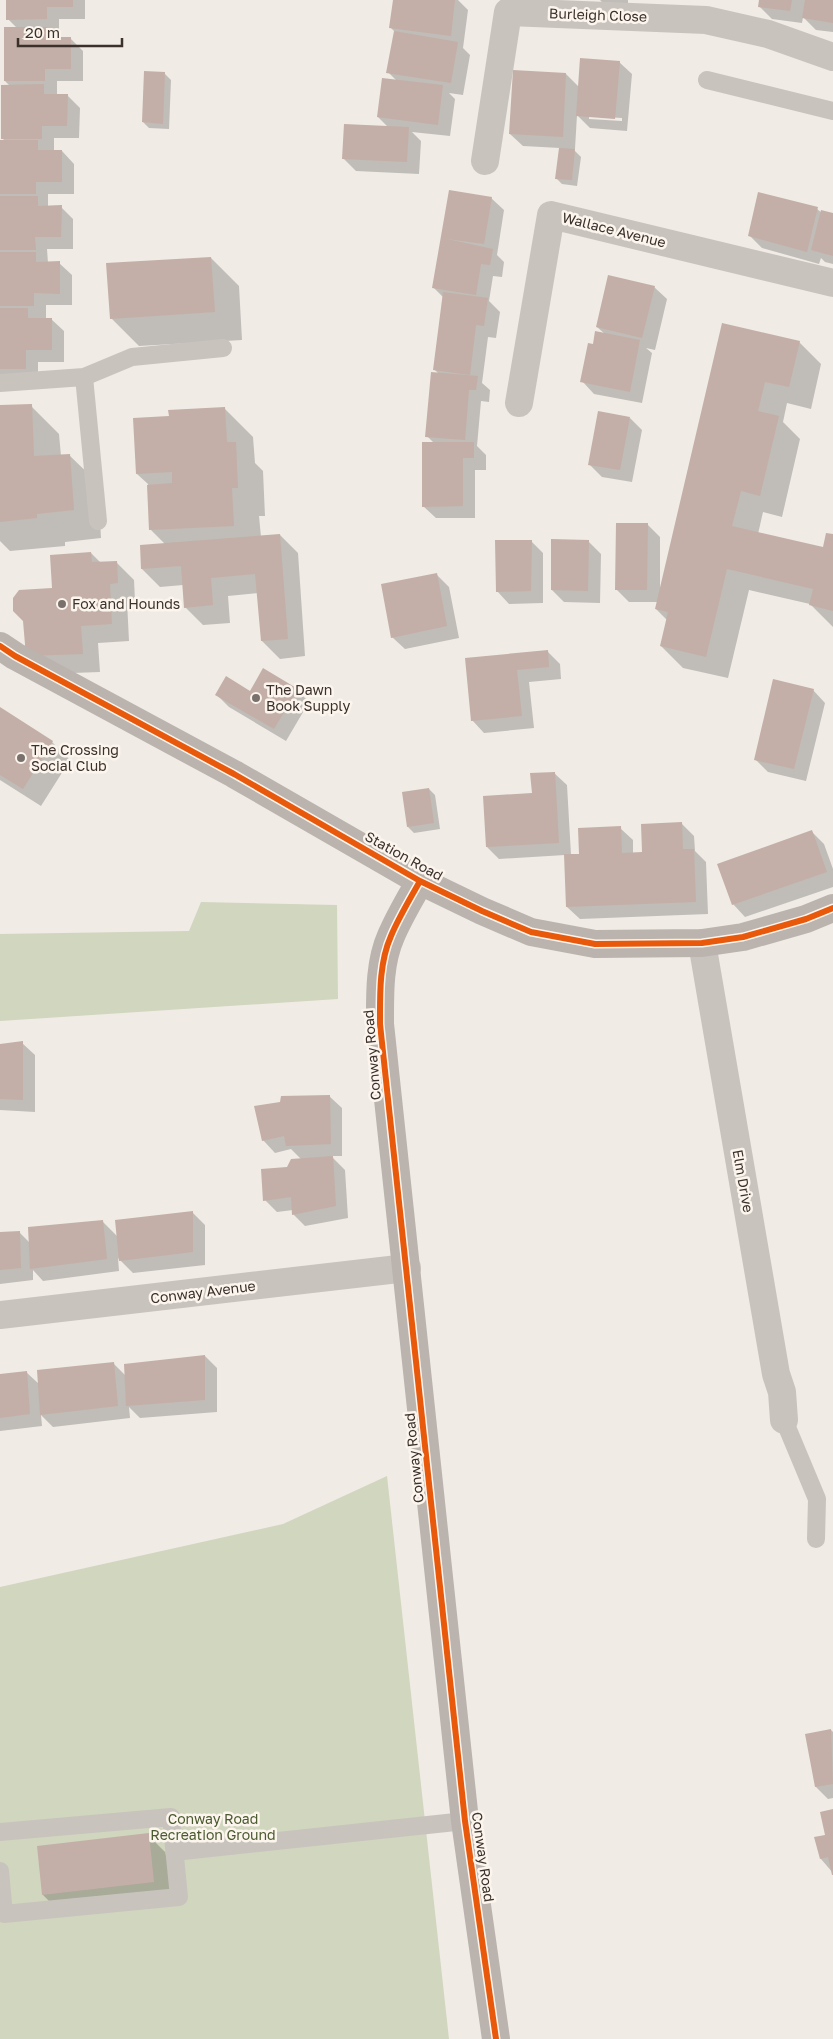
<svg xmlns="http://www.w3.org/2000/svg" width="833" height="2039" viewBox="0 0 833 2039" font-family="'Golos Text',sans-serif">
<style>
.green{fill:#d1d6bf}
.shadow{fill:#0003;fill-rule:evenodd}
.building{fill:#c3afa7}
.lines{fill:none;stroke-linecap:round;stroke-linejoin:round}
.lane{stroke:#c9c3be;stroke-width:18}
.street{stroke:#c9c3be;stroke-width:28}
.secondary{stroke:#bab3ae;stroke-width:28}
.cycleway-casing{stroke:#fbf5ee;stroke-width:9}
.cycleway{stroke:#e8590c;stroke-width:6}
.poi-dot{fill:#7a716c;stroke:#fbf5ee;stroke-width:2}
.labels{text-anchor:middle;stroke-width:5;stroke-linejoin:round;paint-order:stroke}
.street-label{font-size:14px;fill:#3b302b;stroke:#fbf5ee}
.poi-label{font-size:14px;fill:#3b302b;stroke:#fbf5ee;text-anchor:start}
.park-label{font-size:14px;fill:#4a5a2e;stroke:#fbf5ee}
</style>
<rect width="100%" height="100%" fill="#f0ebe5"/>
<path class="green" d="M201,902L337,905L338,999L0,1021V934L189,931Z
M387,1476L449,2039H0V1587L283,1524Z"/>
<path class="shadow" d="M8,0H85V19H59V31H50L56,38H70L83,51V81H57V95H67L80,108L79,138H54V151H62L74,164V194H48V207H61L73,219V249H47L48,263H59L72,275V305H46V319H51L64,331V362H38V381H0V141H5L2,138L10,86L5,81L17,28L8,19Z
M394,0H458L468,10L463,48L470,55L463,95L449,93L455,99L450,136L412,132L421,141L419,174L356,171L344,159L389,128L378,117L397,81L388,72L395,32L391,28Z
M600,0H628V7L605,5Z
M760,0H833V32L816,30L803,17L802,23L772,19L759,6Z
M619,62L632,74L627,131L590,128L577,115L575,149H573L581,157L577,186L562,184L556,178L560,148L523,146L510,134L566,74L580,88ZM589,116L622,118V121L589,119Z
M165,74L171,80L169,129L149,128L143,122Z
M450,191L491,198L504,210L497,255L504,262L502,277L493,276L489,301L500,312L496,338L488,337L482,383L490,390L489,402L481,401L477,446L486,455V470H475V518H436L423,506L434,443L427,436L439,374L434,369L443,297L433,287Z
M817,209L822,213L833,215V264L825,262L821,258L819,264L762,248L749,235Z
M211,258L239,286L242,340L139,346L111,318Z
M654,287L667,299L655,350L646,348L652,353L642,403L594,394L582,381L594,346L605,334L597,327Z
M723,325L799,342L821,364L811,409L787,403L783,422L800,439L782,517L763,512L758,534L824,549L833,536V627L810,604L749,590L728,678L683,668L661,646L667,620L656,609L658,602H629L616,589L647,524L660,537V593Z
M0,406H31L59,434L61,456L69,455L98,483L101,538L65,542V546L10,551L0,541Z
M225,409L253,437L255,463L263,471L265,516H259L261,537L280,535L298,553L305,656L280,659L262,641L258,593L228,596L230,623L203,625L185,607L183,585L160,587L142,569L141,546L165,544L151,530L148,484L137,474L170,417Z
M630,418L642,430L632,482L602,477L589,464Z
M531,541L543,553V603L509,604L497,591Z
M588,541L601,554L600,603L564,602L552,590Z
M91,553L101,563L116,562L134,580L135,601H127L129,641L98,643L100,672L45,674L24,621Z
M436,574L449,587L459,638L405,649L392,637Z
M547,651L560,664L561,679L529,682L534,728L484,733L472,720L466,659Z
M297,690L309,702L286,741L229,707L217,695Z
M813,690L825,703L806,781L768,772L755,759Z
M0,708L52,742L70,760L41,806L0,780Z
M554,773L567,785L571,855H580L620,828L633,840V854L644,853L682,824L694,836L695,851L706,862L708,914L580,919L567,907L565,855L499,859L487,847Z
M429,789L435,795L440,829L414,833L408,827Z
M812,832L824,844L833,869V887L745,917L733,904Z
M22,1043L35,1055V1112L0,1110V1045Z
M329,1096L342,1108V1156H331L345,1170L348,1218L305,1226L293,1214V1210L277,1212L265,1200L288,1168L301,1159L291,1149L275,1153L263,1140Z
M193,1213L205,1225V1265L133,1273L118,1258L119,1271L43,1281L33,1270V1280L0,1284V1233L19,1232L30,1243L103,1222L118,1237L116,1222Z
M205,1356L217,1368V1412L140,1418L129,1407L130,1418L53,1427L41,1415L42,1426L0,1431V1375L26,1372L39,1384L113,1363L126,1376Z
M831,1730L833,1732V1798L828,1799L816,1787Z
M833,1810V1873L821,1859L816,1838L827,1836Z
M148,1835L166,1853L172,1900L61,1913L43,1895L38,1847Z"/>
<path class="building" d="M6,0H73V7H47V19L6,20Z
M393,0H455L451,36L389,28Z
M759,0H792L790,11L758,7Z
M805,0H833V23L802,18Z
M4,27H47V37H71V69H45V81H4Z
M394,31L458,42L451,83L386,73Z
M580,58L620,61L615,119L576,116Z
M513,70L566,73L563,137L509,134Z
M144,71L165,72L163,124L142,122Z
M382,78L443,85L438,125L377,117Z
M44,84V94H68L67,126H42V139H1V85Z
M344,124L409,127L407,162L342,159Z
M0,140H38V150H62V182H36V194H0Z
M559,148L575,149L572,180L555,179Z
M449,190L492,197L484,244L447,239L493,249L490,265L481,264L476,295L432,288Z
M758,192L818,207L807,252L748,236Z
M0,196H38V206L62,205L61,237H35L36,250H0Z
M821,210L833,213V256L811,250Z
M0,252H36V262L60,261V294L34,293V306H0Z
M211,257L215,312L110,319L106,263Z
M608,275L655,286L642,338L596,327Z
M443,292L488,298L484,326L476,325L470,375L433,370Z
M0,308H28V318H52V350H26V369H0Z
M722,323L800,341L789,387L765,382L758,411L779,416L760,496L741,491L732,526L823,547L826,533L833,534V611L809,605L813,589L727,569L706,657L660,646L668,612L655,609Z
M595,331L640,340L630,392L580,382L588,343L593,344Z
M431,372L478,376L476,390H469L465,440L425,437Z
M32,404L34,456L70,454L74,510L37,514V518L0,522V405Z
M225,407L227,442H236L238,488H232L234,526L149,530L147,485L172,483V472L136,474L133,418L169,416L168,410Z
M598,411L630,417L620,470L588,465Z
M422,442H474V458H463V506L422,507Z
M616,523H648L647,590H615Z
M280,534L288,639L261,641L255,574L211,578L213,605L184,608L181,566L141,569L140,545Z
M551,539L589,540L588,591L551,590Z
M495,540H532L531,591L496,592Z
M91,552L92,562L117,561L118,583L110,584L112,624L81,626L83,654L26,656L23,621L13,611V598L19,590L52,588L50,555Z
M437,573L447,626L391,638L381,584Z
M548,650L549,667L517,670L522,716L471,721L465,658Z
M263,668L298,689L274,729L215,695L226,676L250,691Z
M773,679L814,689L794,769L754,760Z
M0,707L53,741L23,789L0,775Z
M555,772L559,843L486,847L483,796L532,793L530,773Z
M429,788L434,823L407,827L402,792Z
M682,822L683,849H694L696,902L566,907L564,854H579L578,828L621,826L622,853L642,852L641,824Z
M812,830L827,872L732,905L717,864Z
M23,1041V1100L0,1099V1044Z
M330,1095L331,1144L286,1146L284,1136L262,1141L254,1106L280,1102L281,1096Z
M333,1156L336,1206L292,1215L291,1197L263,1201L261,1169L287,1167L291,1159Z
M193,1211V1252L119,1261L115,1220Z
M103,1220L107,1259L30,1269L28,1227Z
M20,1231L21,1268L0,1270V1232Z
M205,1355V1400L126,1406L124,1364Z
M114,1362L118,1406L40,1415L37,1370Z
M27,1371L30,1414L0,1418V1374Z
M831,1729L833,1784L815,1787L805,1734Z
M833,1809V1875H832L828,1857L820,1859L814,1837L825,1835L820,1812Z
M149,1833L154,1882L42,1895L37,1846Z"/>
<g class="lines">
<path class="lane" d="M707,80L833,111
M84,377L98,521
M0,383L84,377L132,357L223,348
M784,1420L817,1499L816,1539
M0,1832L171,1817L179,1897L4,1914L0,1871
M174,1852L465,1821"/>
<path class="street" d="M485,161L508,12L706,20L768,34L833,57
M519,403L551,215L833,283
M702,943L776,1374L782,1392L784,1420
M0,1315L407,1268"/>
<path class="secondary" d="M0,646L15,656L234,774L420,881L482,911L531,932L595,944L702,943L743,937L806,919L833,908
M420,881C410,899 399,917 391,936C379,963 380,995 380,1024L465,1821L496,2039"/>
<defs>
<path id="cycleway" d="M0,646L15,656L234,774L420,881L482,911L531,932L595,944L702,943L743,937L806,919L833,908
M420,881C410,899 399,917 391,936C379,963 380,995 380,1024L465,1821L496,2039"/>
</defs>
<use href="#cycleway" class="cycleway-casing"/>
<use href="#cycleway" class="cycleway"/>
</g>
<g class="poi-dot">
<circle cx="62" cy="604" r="5"/>
<circle cx="256" cy="698" r="5"/>
<circle cx="21" cy="758" r="5"/>
</g>
<g class="labels">
<g class="street-label">
<text transform="translate(598 15) rotate(2)" y="5">Burleigh Close</text>
<text transform="translate(614 230) rotate(14)" y="5">Wallace Avenue</text>
<text transform="translate(404 856) rotate(29)" y="5">Station Road</text>
<text transform="translate(372 1055) rotate(-95)" y="5">Conway Road</text>
<text transform="translate(743 1181) rotate(80)" y="5">Elm Drive</text>
<text transform="translate(203 1292) rotate(-7)" y="5">Conway Avenue</text>
<text transform="translate(414 1458) rotate(-96)" y="5">Conway Road</text>
<text transform="translate(483 1857) rotate(82)" y="5">Conway Road</text>
</g>
<g class="poi-label">
<text x="72" y="609">Fox and Hounds</text>
<text x="266" y="695">The Dawn<tspan x="266" dy="16">Book Supply</tspan></text>
<text x="31" y="755">The Crossing<tspan x="31" dy="16">Social Club</tspan></text>
</g>
<g class="park-label">
<text x="213" y="1824">Conway Road<tspan x="213" dy="16">Recreation Ground</tspan></text>
</g>
</g>
<path d="M18 38v8h104v-8" fill="none" stroke="#3b302b" stroke-width="2.5"/>
<text x="25" y="38" font-size="15" fill="#3b302b" stroke="#fbf5ee" stroke-width="4" paint-order="stroke">20 m</text>
</svg>
